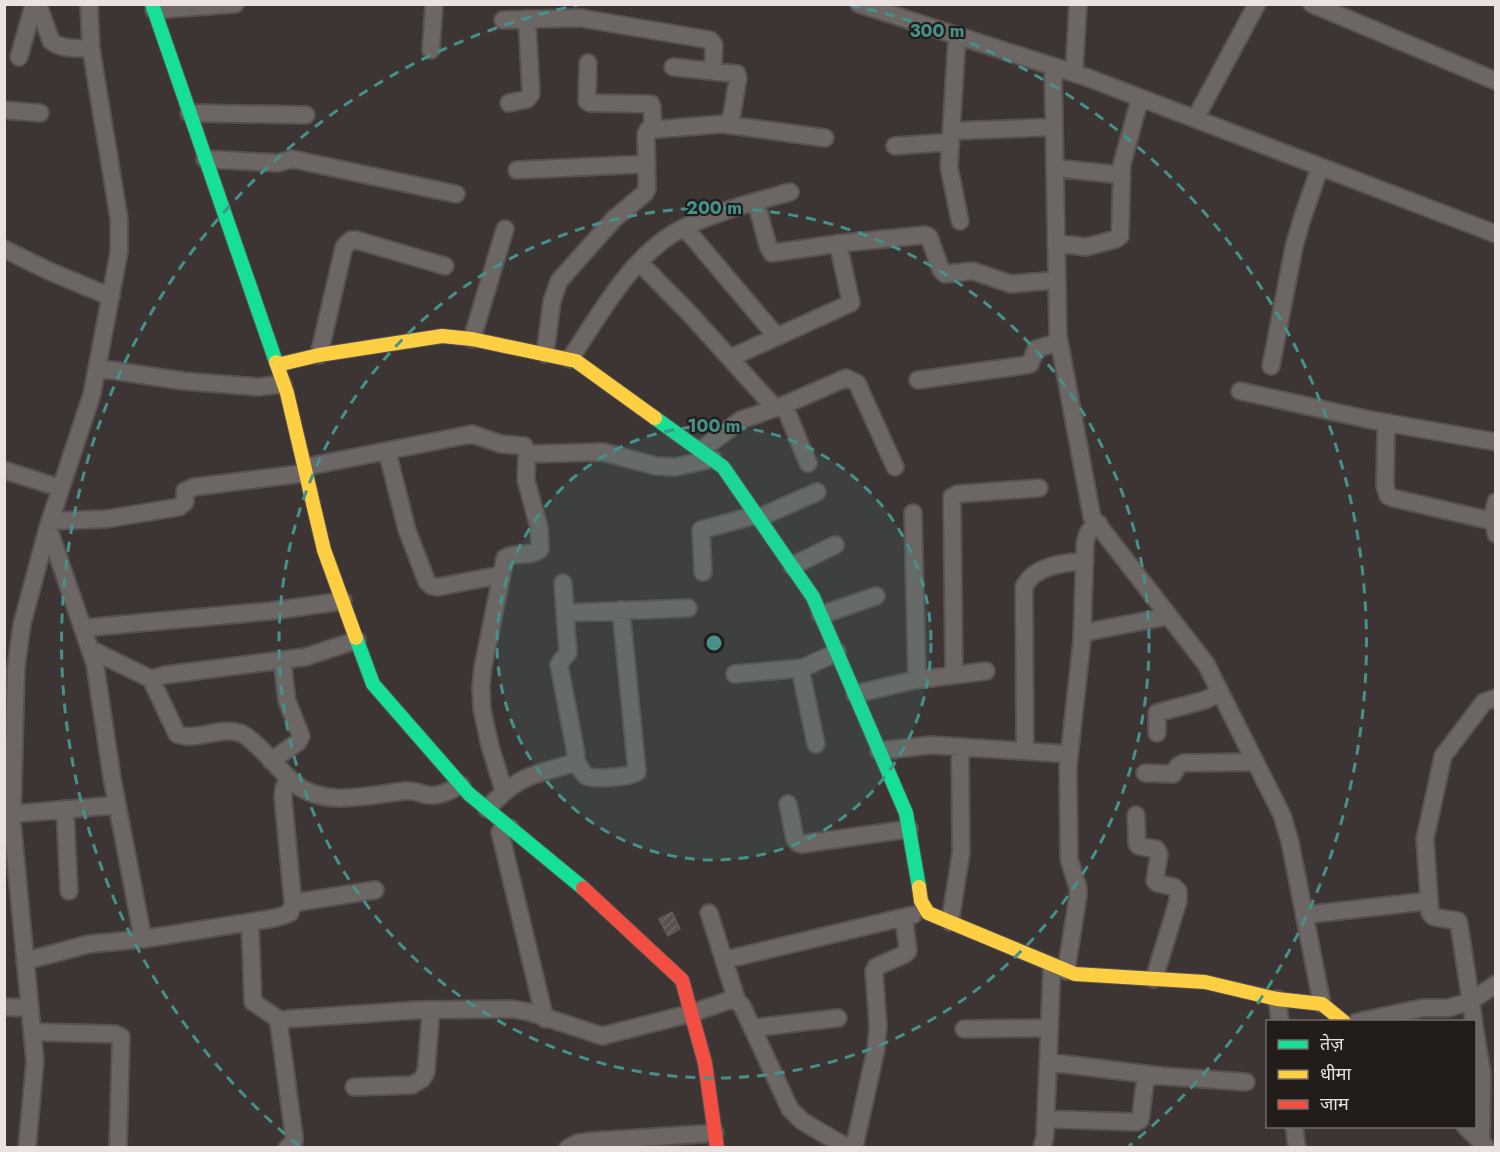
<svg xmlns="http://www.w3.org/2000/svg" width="1500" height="1152" viewBox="0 0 1500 1152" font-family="Jost,'Noto Sans Devanagari',sans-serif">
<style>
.building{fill:url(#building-hatch);stroke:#625d5c;stroke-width:1.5}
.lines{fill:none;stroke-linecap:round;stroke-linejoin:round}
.street-casing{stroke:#575150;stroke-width:20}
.fast-casing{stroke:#575150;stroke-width:16}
.slow-casing{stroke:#575150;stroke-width:16}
.jam-casing{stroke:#575150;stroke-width:16}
.street{stroke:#6c6664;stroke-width:16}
.fast{stroke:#16e098;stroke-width:14}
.slow{stroke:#ffcf43;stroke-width:14}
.jam{stroke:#f24e42;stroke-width:14}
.ring{fill:none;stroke:#46918a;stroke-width:3;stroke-dasharray:10 8}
.centre{fill:#46918a;stroke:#221c1b;stroke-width:3}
.ring-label{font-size:18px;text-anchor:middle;font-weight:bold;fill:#46918a;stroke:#221c1b;stroke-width:4.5;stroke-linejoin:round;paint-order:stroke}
</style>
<defs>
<pattern id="building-hatch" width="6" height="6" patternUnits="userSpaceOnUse" patternTransform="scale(1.5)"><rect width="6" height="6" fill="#5c4e4c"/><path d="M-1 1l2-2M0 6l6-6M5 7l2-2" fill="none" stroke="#746766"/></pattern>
</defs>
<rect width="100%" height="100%" fill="#3c3534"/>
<path class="building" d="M672,912L680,929L668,936L659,919Z"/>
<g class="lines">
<defs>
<path id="street" d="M38,4L51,41C62,50 78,48 91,48
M859,4L1086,77L1496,234
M1312,4L1496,81
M154,10L235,4
M503,20L580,18L710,40L714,45L713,70
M957,36L949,167L960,221
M431,50L434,4
M19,57L34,4
M588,63L587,101L590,103L651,104L652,107L653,128
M673,67L737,74L738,78L730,125
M1053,67L1058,335L1092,517L1206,664L1282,815L1290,842L1322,1004
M1074,73L1078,4
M509,103L527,99L531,94L527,19
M4,110L40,113
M189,113L306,115
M1195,119L1257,4
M951,131L1054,127
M895,146L950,142
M205,159L278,163L292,159L456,194
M1055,168L1121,175
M517,170L647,164
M756,202L768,246L772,253L843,243L925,235L929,237L941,270L945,274L973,271L1011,284L1057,280
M685,228L777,337
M1056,243L1086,247L1116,239L1120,236L1122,164L1140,98
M4,249L49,271L111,297
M639,262L689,313L775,408
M472,339L505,229
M545,354L552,301L559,281L614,219L645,193L647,189L646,134L648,130L722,124L825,138
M319,355L344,247L351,240H356L445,266
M730,358L851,303L838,243
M570,359C599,316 628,261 674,233C706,214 754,202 790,192
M1271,366L1294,247L1301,222L1320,167
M97,368L183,381L258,387L283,384
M918,380L1026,365L1030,364L1036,349L1059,342
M1240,391L1371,420L1496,442
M784,405L808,463
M1389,423L1386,430L1385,486L1388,496L1393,498L1492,521L1494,523L1496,534
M701,450L741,420L784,405L846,378L857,383L895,467
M387,451L407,530L427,582L432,586L438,587L500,575
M305,467L472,434L501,444L524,446L527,454L603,452L656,466L675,467L713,459
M4,470L60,488
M913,513L917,679
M758,518L817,492
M50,521L106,519L179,507L185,502V491L194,487L306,473
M1492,521L1496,502
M792,566L835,545
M703,572L701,530L756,515
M565,613L688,608
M821,615L876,596
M83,628L271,611L343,601
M1082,633L1169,616
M90,649L151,679L165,675L305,657L357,640
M800,668L816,744
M735,674L803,668L837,652
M954,674L952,497L958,494L1039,488
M151,679L177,734C196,742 220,726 240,733C253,737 281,772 294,783C324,808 369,795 404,791C413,790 419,793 427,795C439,797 451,790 461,785
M855,694L915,680L986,671
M1157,733V713L1205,700L1220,693
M879,751L931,745L1069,754
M1025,751L1024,587C1034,565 1064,563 1085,561
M575,759C578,764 581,772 586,776C591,780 632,777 637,772L621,610
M271,761L298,742L301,736L287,701L282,660
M1145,773L1173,774L1178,766L1183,763L1255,762
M289,778L284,788L283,797L293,903
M504,791L490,746L482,709L481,687L483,667L505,558C516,551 530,558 540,549L539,528L526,480L527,454
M788,804L795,839L798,843L802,844L909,829
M65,809L69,891
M487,809C517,777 530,775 571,764L575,759L576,754L559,665L561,661L568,653L563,583
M12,814L117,805
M1136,815L1137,844L1139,846L1156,849L1159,854L1155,881L1157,883L1174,887L1178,891V901L1154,979
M510,828L500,832L545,1019
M709,913L737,1001
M1304,915L1428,901
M250,922L253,1002L281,1021
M950,922L961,853L960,747
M143,939L275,918L290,913L293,903L375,890
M724,960L913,915
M25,961L89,944L143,939L112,778L95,664L48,527
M1066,971L1078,896V888L1069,859L1068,767L1082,640L1085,544C1087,533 1089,529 1099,524
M1277,999L1280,1022
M4,1007L30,1008
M1357,1022L1422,1008H1448L1471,1001L1496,984
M1474,1022L1459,924L1458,921L1434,917L1430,913L1425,839L1443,756L1484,702L1496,698
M1474,1025L1482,1073L1481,1142
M752,1028L838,1018
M964,1029L1049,1028
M32,1032L115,1034L121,1037L118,1148
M1048,1062L1161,1076L1246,1082
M354,1087L412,1085L422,1079L426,1072L431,1010
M1046,1119L1136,1122L1140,1120L1141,1115L1146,1074
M1294,1126L1297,1148
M1465,1126L1486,1147
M27,1148L35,1061L12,822L16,668L22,624L48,527L92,394L119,252V219L91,48L89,4
M287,1148L294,1142V1136L279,1025L281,1021L287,1019L419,1010L512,1009L529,1012L602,1036L692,1013L730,1000L737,1001L742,1006L790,1109L802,1121L848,1148
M568,1148L578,1143L593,1141L715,1133
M854,1148L876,1049L878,1026L874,971L876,967L905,954L908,951L904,918
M1042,1148L1045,1136L1052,966"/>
<path id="fast" d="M152,4L276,362
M655,418L723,467L813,597L906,813L919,887
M356,638L373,684L469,794L583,888"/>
<path id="slow" d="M276,362L287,393L324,550L356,638
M277,365L319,355L442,336L472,339L576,361L655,418
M919,887L921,901L928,913L1075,974L1205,982L1277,999L1322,1004L1344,1022"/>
<path id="jam" d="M583,888L682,980L705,1063L717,1148"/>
</defs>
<use href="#street" class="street-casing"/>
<use href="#fast" class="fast-casing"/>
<use href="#slow" class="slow-casing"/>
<use href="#jam" class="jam-casing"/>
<use href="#street" class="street"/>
<use href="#fast" class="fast"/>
<use href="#slow" class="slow"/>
<use href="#jam" class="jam"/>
</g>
<circle cx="714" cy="643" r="217" fill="#46918a" fill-opacity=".12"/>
<g class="ring">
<circle cx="714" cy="643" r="217"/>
<circle cx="714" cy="643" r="435"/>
<path d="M299 1146A652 652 0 0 1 578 5M850 5A652 652 0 0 1 1129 1146"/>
</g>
<circle cx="714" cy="643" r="9" class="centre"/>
<g class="ring-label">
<text x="937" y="37">300 m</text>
<text x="714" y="214">200 m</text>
<text x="714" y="432">100 m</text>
</g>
<rect width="1500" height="1152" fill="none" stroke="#eae1e0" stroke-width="12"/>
<rect x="1266" y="1020" width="210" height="108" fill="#221c1b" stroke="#726b6a" stroke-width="1.5"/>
<rect x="1278" y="1040" width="30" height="9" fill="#16e098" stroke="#726b6a" stroke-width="1.5"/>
<text x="1320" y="1050" font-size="18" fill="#eae1e0">तेज़</text>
<rect x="1278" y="1070" width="30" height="9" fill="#ffcf43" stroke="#726b6a" stroke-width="1.5"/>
<text x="1320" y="1080" font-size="18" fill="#eae1e0">धीमा</text>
<rect x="1278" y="1100" width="30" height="9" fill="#f24e42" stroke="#726b6a" stroke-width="1.5"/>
<text x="1320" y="1110" font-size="18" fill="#eae1e0">जाम</text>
</svg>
